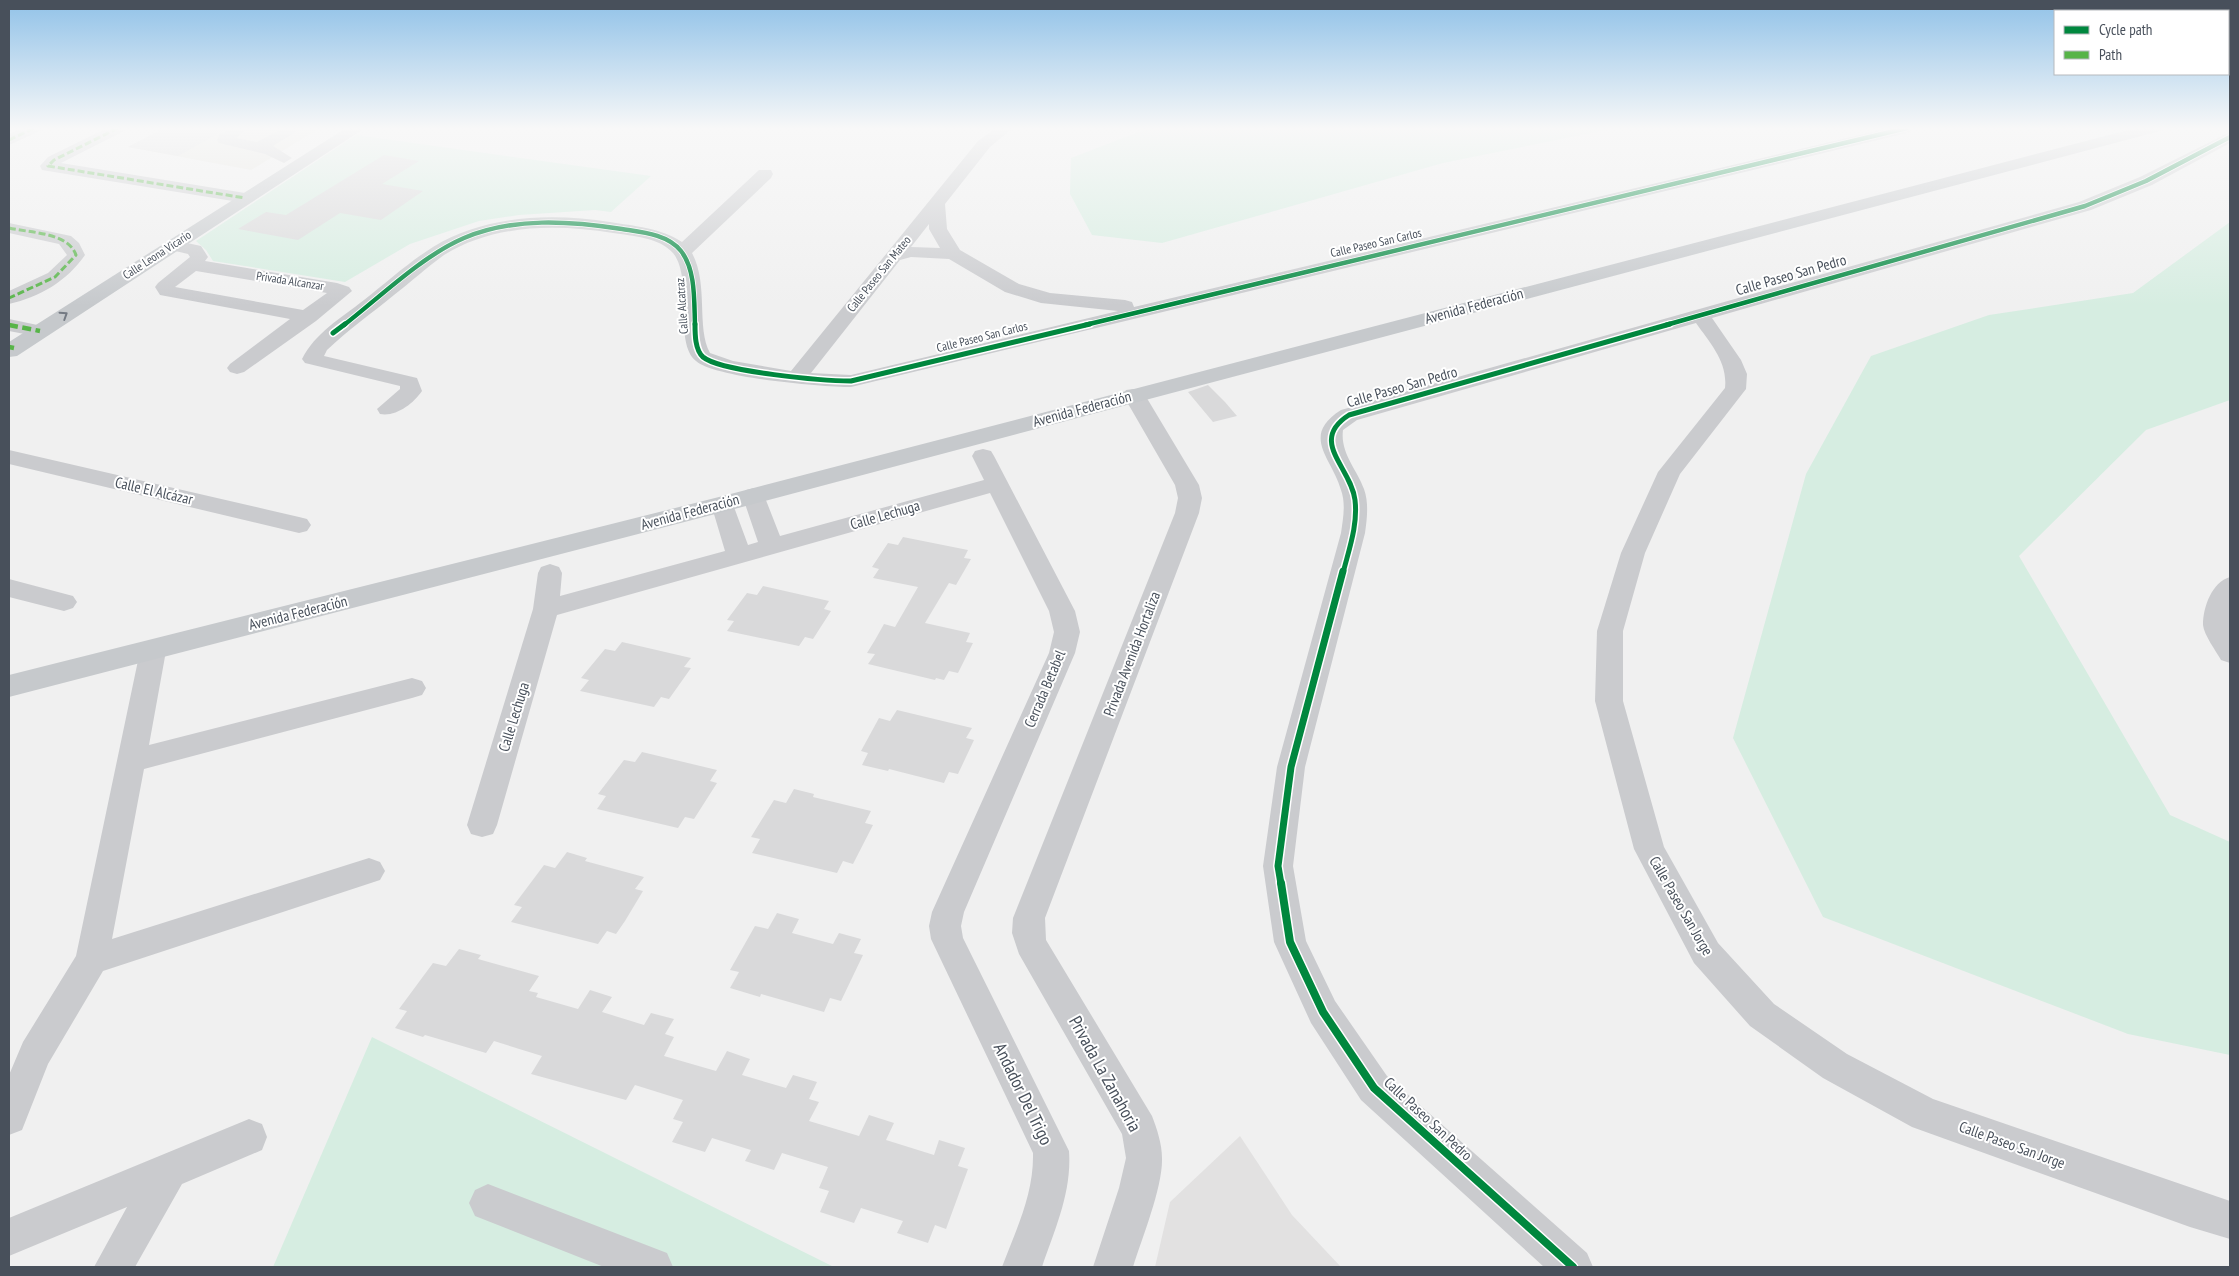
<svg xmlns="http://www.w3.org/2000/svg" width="2239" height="1276" viewBox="0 0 2239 1276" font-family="'PT Sans Narrow',sans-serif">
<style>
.commercial{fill:#e5e4de}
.education{fill:#e2e1e1}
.green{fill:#d6ede1}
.building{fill:#d9d9da}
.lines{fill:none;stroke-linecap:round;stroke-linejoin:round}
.minor{fill:#cacbce;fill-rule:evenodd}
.major{fill:#c6c9cc;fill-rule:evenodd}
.quiet-far1{stroke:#57b448;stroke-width:3;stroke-dasharray:7 3;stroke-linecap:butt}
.quiet{stroke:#57b448;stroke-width:4.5;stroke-dasharray:9 4.5;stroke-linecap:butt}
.cycleway-far3-casing{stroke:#fff;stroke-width:6}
.cycleway-far2-casing{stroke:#fff;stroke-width:8}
.cycleway-far1-casing{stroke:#fff;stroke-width:10}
.cycleway-casing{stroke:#fff;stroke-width:11}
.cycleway-far3{stroke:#00873e;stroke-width:4.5}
.cycleway-far2{stroke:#00873e;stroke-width:5}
.cycleway-far1{stroke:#00873e;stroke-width:7}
.cycleway{stroke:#00873e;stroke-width:8}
.oneway{stroke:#747a83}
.labels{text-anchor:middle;stroke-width:4;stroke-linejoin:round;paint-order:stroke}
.far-street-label{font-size:12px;fill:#48505b;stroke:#fff}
.street-label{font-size:15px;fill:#48505b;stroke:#fff}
.near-street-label{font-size:18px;fill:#48505b;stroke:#fff}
</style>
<rect width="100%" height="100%" fill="#f0f0f0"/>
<path class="commercial" d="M164,128H320L251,170L128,147Z"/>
<path class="education" d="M1240,1136L1292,1215L1341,1267H1155L1170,1202Z"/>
<path class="green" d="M1149,128H1616L1443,163L1162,243L1092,235L1070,194L1071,158Z
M356,135L651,176L611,212L595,210L519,215L479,221L410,244L345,282L213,261L206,250L196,241Z
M2230,222V400L2146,430L2019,556L2170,815L2230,842V1055L2128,1034L1823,917L1733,738L1806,474L1871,356L1989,315L2133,293Z
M372,1037L834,1267H273Z"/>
<path class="building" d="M164,128H228L178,156L128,147Z
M384,155L419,161L382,184L423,191L381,220L340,213L298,240L238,229L266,212L286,215Z
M1208,385L1225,402L1237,416L1213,422L1188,392Z
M903,537L968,550L964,558L971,559L956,585L949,583L925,623L970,633L966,642L973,643L958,673L949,671L944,680L936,678L935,680L868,664L875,654L867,653L875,640L884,624L895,627L918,587L873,578L879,569L872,567L888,543L898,545Z
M763,586L829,601L824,609L831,611L813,639L805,637L799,646L727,631L734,621L727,620L747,593L757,595Z
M622,642L691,658L684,667L691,668L669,699L661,697L654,707L580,691L589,680L581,678L605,649L615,651Z
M897,710L972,728L966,738L974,740L958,774L949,772L944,783L889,769L888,771L862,765L868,753L861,751L879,718L890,721Z
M642,752L717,770L710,781L717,783L694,819L685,817L678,828L597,809L606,796L598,794L624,760L635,762Z
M794,789L814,794L813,797L871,811L865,823L873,825L853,864L843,861L837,873L752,853L760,839L751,837L774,800L786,803Z
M567,852L587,858L585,861L644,877L635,889L643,891L625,921L616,934L607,931L598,944L511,922L522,907L514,905L544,865L555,868Z
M777,913L799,919L792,933L833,944L839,933L861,939L854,953L863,955L841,1001L830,998L824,1012L761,994L760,997L730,988L739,972L730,970L755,926L768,929Z
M459,949L481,955L478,959L539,976L529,991L538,993L536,997L578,1009L590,990L612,997L602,1012L644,1025L651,1013L674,1019L665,1034L674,1037L664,1056L716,1071L727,1051L750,1059L742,1075L786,1088L793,1075L817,1082L809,1099L819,1102L809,1121L859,1136L869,1115L894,1123L886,1140L934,1155L939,1140L965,1148L958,1166L968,1169L946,1229L935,1225L928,1243L897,1233L903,1221L861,1208L854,1223L820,1212L829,1191L819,1188L828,1167L782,1153L774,1170L745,1161L751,1150L712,1138L705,1152L672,1142L683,1122L673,1119L683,1100L635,1085L626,1100L531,1074L542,1056L494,1041L486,1053L425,1035L423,1037L395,1028L407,1011L399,1009L433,963L446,966Z"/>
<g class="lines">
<path class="minor" d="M22,128H42L40,131L9,145V134Z
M107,128H126L124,131L61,163L245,193L251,194L254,198L251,202L245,203L48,171L42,170L40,166L48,157Z
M231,128H249L236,138L257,142L283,128H302L273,146L292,158L284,163L265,154L219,143L217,140L220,134Z
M996,128H1013L990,147L945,204L947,229L960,250L1019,284L1050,293L1125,300L1132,302L1134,307L1889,128H1915L1907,133L851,387C823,387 715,378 696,361C673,342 694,279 673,253C659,237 632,236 613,233C556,224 494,224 444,255C427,267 411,282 394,295C372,313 348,330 327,350L324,356L417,378L422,391C413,404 396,417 380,414L377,409L400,389V386L305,363L302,359C315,333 341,318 364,300C387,282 409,262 433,247C485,215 551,213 610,222C634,226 661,228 682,242L759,170H771L773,174L771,178L692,253C709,285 696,327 710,353L733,361L791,371L978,141ZM929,224V229L940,248L911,247ZM911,257L949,259L1005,292L1041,303L1118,311L851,375L811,373L900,260Z
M2230,132V143L2152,185L2091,210L1712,318L1741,360L1747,374L1746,389L1680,474L1645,553L1623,631V701L1664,847L1718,943L1774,1004L1847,1054L1933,1099L2230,1201V1239L2190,1227L1912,1127L1823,1078L1750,1026L1694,963L1634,849L1595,701L1597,631L1621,553L1658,472L1725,388C1728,362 1710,343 1696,323L1357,420L1343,430C1340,453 1357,469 1364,489C1369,503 1367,519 1365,533L1305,767L1293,866L1306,941L1335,1001L1387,1076L1587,1253L1593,1267H1544L1361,1100L1311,1023L1274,942L1263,866L1277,767L1341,533C1343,519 1346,504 1341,490C1332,458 1300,436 1341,410L2079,202L2140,177Z
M9,223L71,236L79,243L85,255C67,281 40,297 9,304V291L48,273L67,255L59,244L9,233Z
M173,240L201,246L208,257L205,261L337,283L349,287L352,291L316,321L244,372L237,374L230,372L227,368L230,364L290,319L160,295L155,287L158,283L190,257L188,254L167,249L164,245L167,241ZM196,271L327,293L303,310L175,287Z
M9,319L47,327L50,331L47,335L40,337L9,331Z
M1134,389L1142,390L1199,485L1202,498L1199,513L1045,918L1046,940L1152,1116C1157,1129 1162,1144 1162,1158C1163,1187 1142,1238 1133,1267H1093L1119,1188L1126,1158L1122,1134L1019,954L1012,933L1013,918L1175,513L1178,498L1175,485L1123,395L1126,390Z
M983,449L991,451L994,456L1075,611L1080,632L1075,653L964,912L961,926L963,938L1069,1151C1072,1192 1055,1229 1042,1267H1002C1016,1230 1034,1194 1033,1153L931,939L929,926L932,912L1049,653L1054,632L1049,611L990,493L557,615L497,825L493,834L482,837L471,834L467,825L533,609L538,573L541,567L550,564L559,567L562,573L560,596L725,551L711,504L715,499L723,496L731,499L748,545L758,542L742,495L746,490L754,488L762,490L780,536L984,480L972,456L975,451Z
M9,450L299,517L307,519L311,525L307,531L299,533L9,464Z
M2230,577V663L2221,660C2216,651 2204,635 2203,625C2203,607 2212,582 2230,577Z
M9,579L73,596L77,602L73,608L64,611L9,597Z
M153,641L162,644L166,651L149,745L412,678L422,681L426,688L422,695L412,698L144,769L112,939L369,858L380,862L385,871L380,880L103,971L48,1064L22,1130L9,1135V1075L23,1042L76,956L140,651L144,644Z
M249,1119L262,1124L267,1137L262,1150L182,1184L135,1267H94L127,1207L9,1256V1218Z
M488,1184L667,1253L673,1267H604L475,1216L469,1203L475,1190Z"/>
<path class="major" d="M346,128H365L17,356L9,357V342Z
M2136,128H2162L2160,131L723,512L9,697V675L723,496Z"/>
<path class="quiet-far1" d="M118,128L54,160L48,166L245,198
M9,140L34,128
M9,228C30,233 68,232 76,255L55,277L9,298"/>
<path class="quiet" d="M9,325L40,331
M9,347L14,348"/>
<defs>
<path id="cycleway-far3" d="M344,325C380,297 422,256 464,238C514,217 569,221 622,229C641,232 668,234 681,251C696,270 694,302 695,325
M1085,325L1907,128
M1666,325L2085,206L2146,181L2230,137"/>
<path id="cycleway-far2" d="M695,324C695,334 695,350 703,357C721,372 825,381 851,381L1090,324
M333,333L345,324
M1343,573C1349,549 1358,525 1355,500C1351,467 1308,441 1349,415L1670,324"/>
<path id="cycleway-far1" d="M1281,884L1278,866L1291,767L1343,571"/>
<path id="cycleway" d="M1281,883L1290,942L1323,1012L1374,1088L1573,1267"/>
</defs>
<use href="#cycleway-far3" class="cycleway-far3-casing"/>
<use href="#cycleway-far2" class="cycleway-far2-casing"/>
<use href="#cycleway-far1" class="cycleway-far1-casing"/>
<use href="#cycleway" class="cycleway-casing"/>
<use href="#cycleway-far3" class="cycleway-far3"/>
<use href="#cycleway-far2" class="cycleway-far2"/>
<use href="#cycleway-far1" class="cycleway-far1"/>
<use href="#cycleway" class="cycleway"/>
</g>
<defs><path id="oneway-chevron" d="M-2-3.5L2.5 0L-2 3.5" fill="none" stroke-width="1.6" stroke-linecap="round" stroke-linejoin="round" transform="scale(1.25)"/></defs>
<use class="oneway" href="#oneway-chevron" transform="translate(64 315) rotate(-33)"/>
<linearGradient id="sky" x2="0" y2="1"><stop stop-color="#91c2e8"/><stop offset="0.42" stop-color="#f8f8f8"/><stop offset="1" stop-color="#f8f8f8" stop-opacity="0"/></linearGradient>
<rect width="2239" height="306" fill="url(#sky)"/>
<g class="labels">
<g class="far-street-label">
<text transform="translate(1376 243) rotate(-13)" y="4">Calle Paseo San Carlos</text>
<text transform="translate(157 255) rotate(-33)" y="4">Calle Leona Vicario</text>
<text transform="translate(879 274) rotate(-51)" y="4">Calle Paseo San Mateo</text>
<text transform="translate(290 281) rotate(9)" y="4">Privada Alcanzar</text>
<text transform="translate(682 306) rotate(-94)" y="4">Calle Alcatraz</text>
<text transform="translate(982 337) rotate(-14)" y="4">Calle Paseo San Carlos</text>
</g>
<g class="street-label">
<text transform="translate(1791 275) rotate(-16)" y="5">Calle Paseo San Pedro</text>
<text transform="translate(1474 306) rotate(-15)" y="5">Avenida Federación</text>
<text transform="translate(1402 387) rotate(-16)" y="5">Calle Paseo San Pedro</text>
<text transform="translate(1082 409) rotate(-15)" y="5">Avenida Federación</text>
<text transform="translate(154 491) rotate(13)" y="5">Calle El Alcázar</text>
<text transform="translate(690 512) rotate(-15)" y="5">Avenida Federación</text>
<text transform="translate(885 515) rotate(-16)" y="5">Calle Lechuga</text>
<text transform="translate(298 613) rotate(-14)" y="5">Avenida Federación</text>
<text transform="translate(1132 654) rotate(-69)" y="5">Privada Avenida Hortaliza</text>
<text transform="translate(1045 689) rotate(-67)" y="5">Cerrada Betabel</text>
<text transform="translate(514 717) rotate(-73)" y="5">Calle Lechuga</text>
<text transform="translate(1681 906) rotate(60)" y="5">Calle Paseo San Jorge</text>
<text transform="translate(1428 1119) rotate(43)" y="5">Calle Paseo San Pedro</text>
<text transform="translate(2012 1145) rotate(20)" y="5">Calle Paseo San Jorge</text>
</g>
<g class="near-street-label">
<text transform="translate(1105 1074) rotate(61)" y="6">Privada La Zanahoria</text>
<text transform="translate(1023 1094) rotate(64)" y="6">Andador Del Trigo</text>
</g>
</g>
<rect width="2239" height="1276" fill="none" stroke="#48505b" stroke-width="20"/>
<rect x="2054" y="10" width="175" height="65" fill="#ffffff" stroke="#b6b9bd"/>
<rect x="2064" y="26" width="25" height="8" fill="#00873e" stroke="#b6b9bd"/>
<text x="2099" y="35" font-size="15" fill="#48505b">Cycle path</text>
<rect x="2064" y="51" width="25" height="8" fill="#57b448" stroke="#b6b9bd"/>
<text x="2099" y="60" font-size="15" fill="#48505b">Path</text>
</svg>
